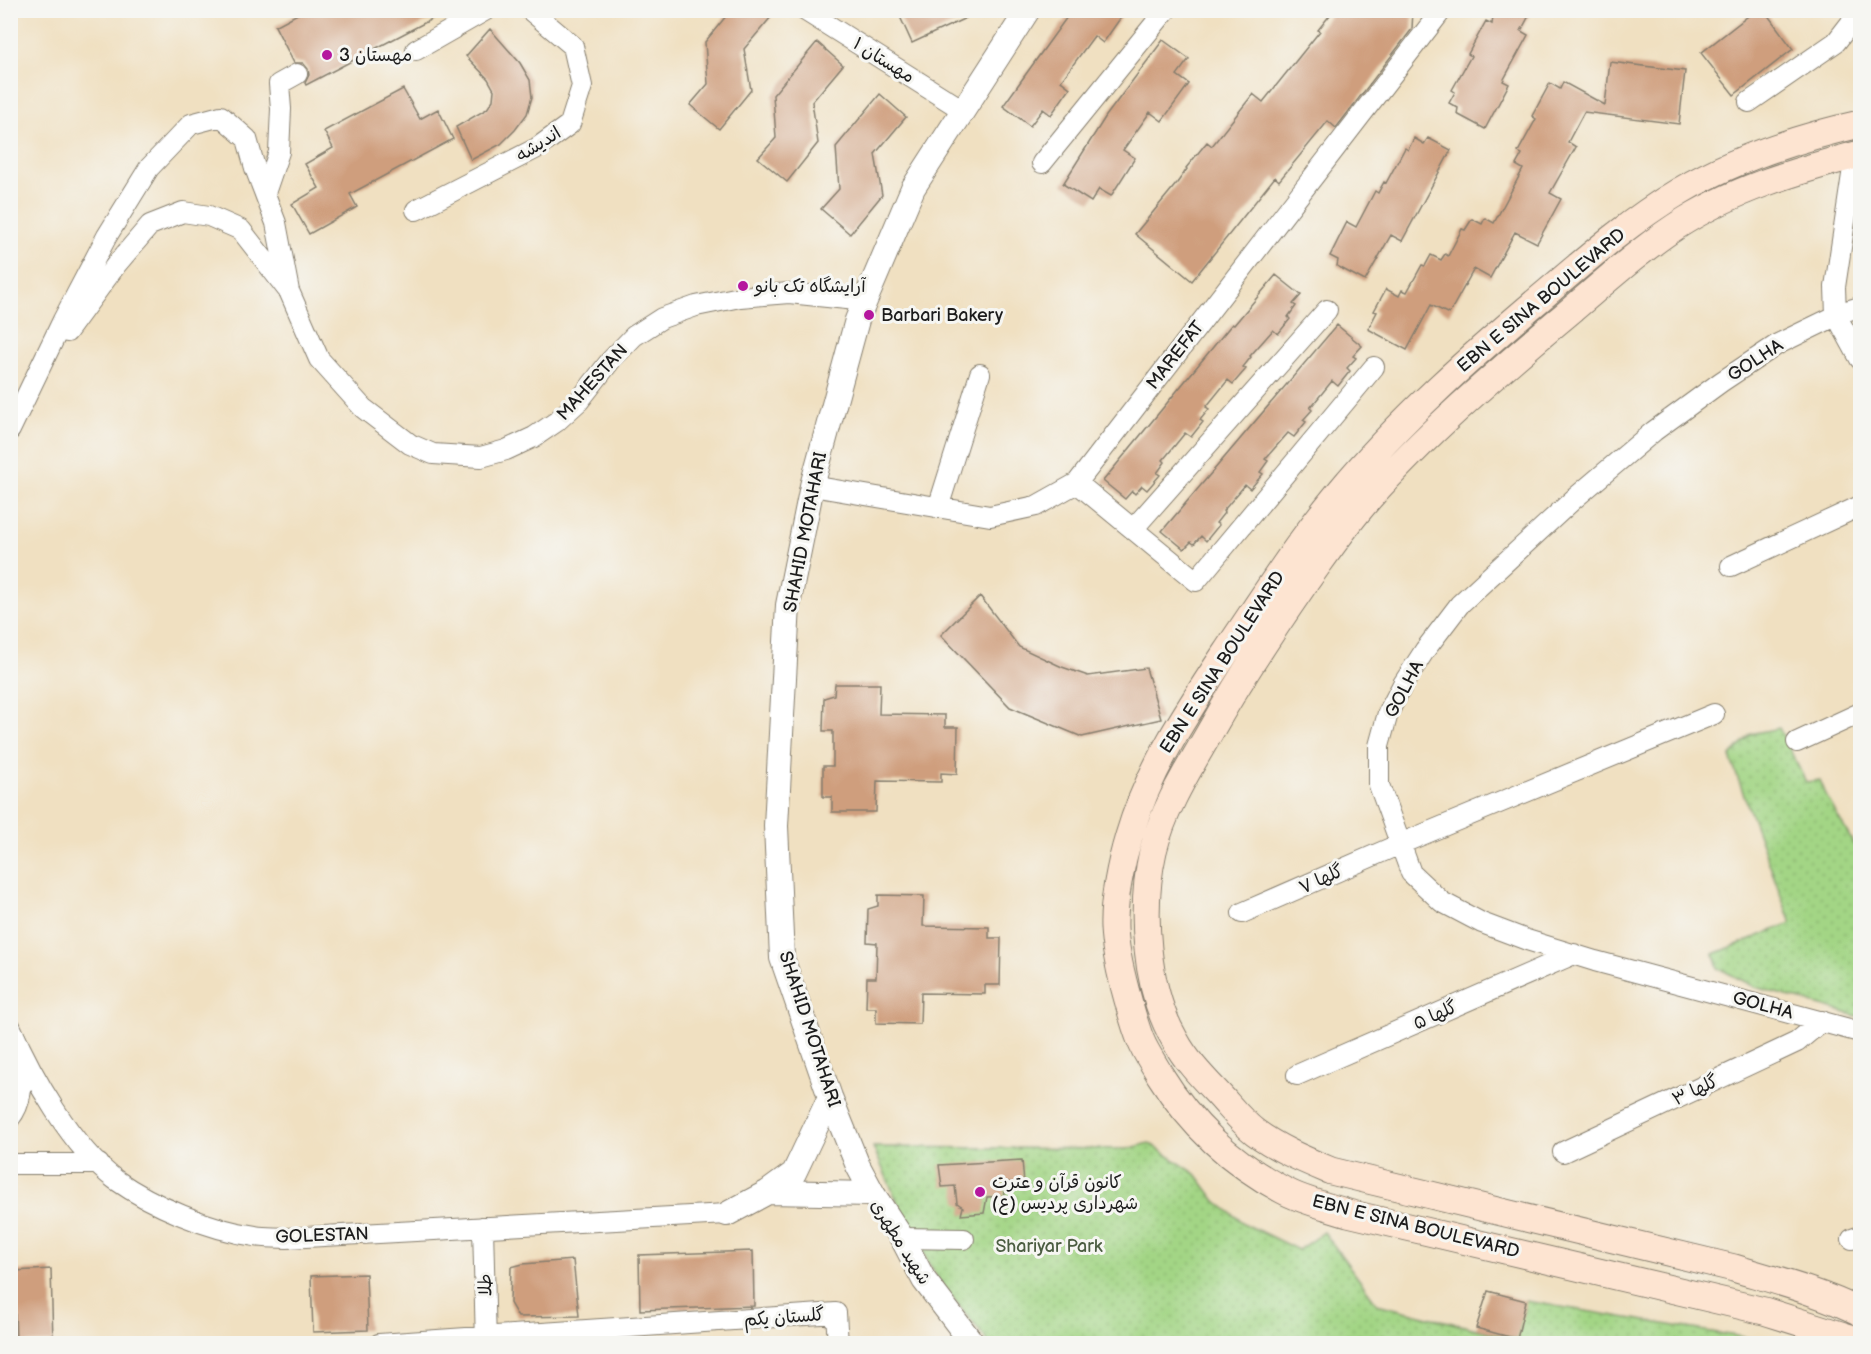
<svg xmlns="http://www.w3.org/2000/svg" width="1871" height="1354" viewBox="0 0 1871 1354" font-family="'Balsamiq Sans','Playpen Sans Arabic',sans-serif">
<style>
.park{fill:url(#park-dots);stroke:#607850;stroke-width:1.5}
.building{fill:#cf9e7d}
.lines{fill:none;stroke-linecap:round;stroke-linejoin:round}
.minor-casing{stroke:#867e6e;stroke-width:22}
.tertiary-casing{stroke:#867e6e;stroke-width:26}
.secondary-casing{stroke:#867e6e;stroke-width:29}
.minor{stroke:#fff;stroke-width:20}
.tertiary{stroke:#fff;stroke-width:24}
.secondary{stroke:#fde4d1;stroke-width:27}
.poi-dot{fill:#b5179e;stroke:#f6f6f2;stroke-width:2}
.labels{text-anchor:middle;stroke-width:6;stroke-linejoin:round;paint-order:stroke}
.poi-label{font-size:18px;fill:#1c1c1c;stroke:#f6f6f2;text-anchor:start}
.street-label{font-size:18px;fill:#1c1c1c;stroke:#f6f6f2}
.park-label{font-size:18px;fill:#4b5d41;stroke:#f6f6f2}
</style>
<defs>
<pattern id="park-dots" width="8" height="8" patternUnits="userSpaceOnUse" patternTransform="scale(1.5)"><rect width="8" height="8" fill="#a3d585"/><path d="M2 2h.1M6 6h.1" fill="none" stroke="#8cb672" stroke-width="1.8" stroke-linecap="round"/></pattern>
</defs>
<rect width="100%" height="100%" fill="#f6f6f2"/>
<filter id="ink" filterUnits="userSpaceOnUse"><feTurbulence type="fractalNoise" baseFrequency=".0167" numOctaves="2"/><feDisplacementMap in="SourceGraphic" scale="12" xChannelSelector="R" yChannelSelector="G"/><feConvolveMatrix kernelMatrix="1 2 1 2 8 2 1 2 1" color-interpolation-filters="sRGB"/></filter>
<filter id="wash" filterUnits="userSpaceOnUse"><feTurbulence type="fractalNoise" baseFrequency=".008" numOctaves="4" result="noise"/><feDisplacementMap in="SourceGraphic" scale="24" xChannelSelector="R" yChannelSelector="G"/><feGaussianBlur stdDeviation="1.35" result="paint"/><feColorMatrix in="noise" values="0 0 0 0 0 0 0 0 0 0 0 0 0 0 0 0 0 1.4 0 .05"/><feComposite in="paint" operator="in"/></filter>
<g filter="url(#wash)">
<rect width="100%" height="100%" fill="#f0e0c1"/>
<path class="park" d="M1779,728L1806,782L1820,780L1827,797L1860,855V1017L1755,987L1718,968L1714,954L1791,923L1730,757L1751,734Z
M1149,1143L1196,1174L1216,1201L1245,1224L1298,1250L1324,1232L1377,1304L1516,1339L1526,1301L1778,1343H989L937,1278L902,1212L873,1147L1127,1149Z"/>
<g id="blocks">
<path class="building" d="M305,10H449L306,85L305,83L309,75L308,69L303,63H294L275,26Z
M731,10H777L744,49L751,90L719,129L690,105L708,84L705,42Z
M897,10H983L912,43Z
M1072,10H1126L1103,43L1094,36L1061,81L1070,88L1051,115L1043,109L1030,126L1003,106Z
M1334,10H1413L1412,29L1336,128L1328,121L1279,181L1275,177L1192,281L1135,234L1177,183L1187,169L1186,168L1207,142L1212,146L1253,94L1263,102L1320,31L1318,30Z
M1494,10H1532L1521,31L1528,35L1503,81L1509,84L1485,129L1457,114L1458,108L1449,103L1455,92L1452,90L1471,56L1468,54L1486,21L1492,24Z
M1756,10H1764L1793,49L1734,95L1701,53Z
M490,29L520,63L530,80L532,97L527,114L515,130L501,144L471,160L456,127L487,109L493,100L494,90L488,79L466,56Z
M1163,40L1189,59L1177,75L1189,84L1162,121L1150,112L1123,150L1135,158L1111,196L1099,189L1091,202L1063,184L1106,116Z
M817,42L843,65L812,102L818,143L787,182L758,158L776,138L773,95Z
M1610,62L1685,71L1679,124L1584,112L1568,142L1576,147L1550,193L1561,199L1537,243L1515,232L1490,278L1474,269L1449,314L1431,305L1407,350L1368,329L1377,312L1374,311L1386,289L1399,296L1402,290L1407,292L1422,265L1425,266L1431,255L1441,260L1445,254L1448,256L1462,229L1465,230L1472,219L1482,224L1485,218L1494,223L1523,169L1516,165L1522,154L1518,152L1536,119L1532,116L1550,83L1560,89L1563,82L1605,105Z
M403,89L420,119L438,109L453,139L350,194L357,207L309,234L292,204L319,188L305,164L333,148L324,131Z
M880,94L906,117L875,154L882,195L850,234L821,209L839,189L836,147Z
M1414,138L1424,144L1428,138L1451,150L1402,241L1391,235L1365,281L1337,266L1338,260L1330,256L1347,222L1356,227L1375,191L1378,193L1384,182L1386,183L1405,148L1408,150Z
M1276,275L1301,295L1293,304L1296,306L1288,317L1290,319L1278,334L1273,330L1250,356L1251,357L1243,367L1246,369L1233,384L1228,380L1206,407L1209,409L1200,420L1203,422L1191,437L1185,433L1163,460L1165,462L1157,473L1160,475L1147,490L1142,486L1135,494L1132,491L1125,499L1103,481L1232,324L1234,325Z
M1337,325L1362,346L1353,356L1356,358L1347,368L1350,371L1338,386L1332,381L1310,408L1312,410L1303,420L1306,422L1294,437L1288,433L1265,459L1268,461L1260,472L1263,474L1250,489L1245,485L1223,511L1224,513L1216,523L1219,525L1206,541L1201,536L1194,544L1191,542L1184,549L1162,531Z
M980,596L1019,647L1062,667L1088,676L1146,668L1161,719L1082,737L1010,707L941,635Z
M835,684H880L879,714L945,715V727H958L957,774L941,773V782L877,781L876,812H832V797H823V766H833V731H823L824,698L834,695Z
M878,895L924,896L923,926L989,927V938H1001L1000,985H985V994L921,993L920,1024L876,1023V1008H866L867,978H876L877,943L867,942L868,909L878,906Z
M1022,1160L1024,1183L1003,1182L1005,1196L987,1197L984,1213L961,1215L963,1207L957,1203L955,1186L942,1187L939,1165Z
M753,1251L754,1306L640,1310L639,1255Z
M573,1260L579,1316L518,1317L510,1303L511,1267L523,1264Z
M51,1269L53,1342L16,1343L14,1271Z
M366,1274L368,1330L313,1332L311,1276Z
M1488,1291L1526,1301L1517,1339L1476,1328Z"/>
</g>
</g>
<g filter="url(#ink)">
<use href="#blocks" fill-opacity="0" stroke="#867e6e" stroke-width="1.5"/>
<g class="lines">
<defs>
<path id="minor" d="M804,10L963,110
M416,50L486,10
M1749,102L1836,42L1860,11
M1855,155L1835,287L1836,315L1860,359
M1042,163L1166,10
M265,193L279,152L281,109L279,84L297,74
M416,210L537,148L570,124L582,86L573,46L530,10
M1860,307L1846,311L1778,344L1721,382L1654,431L1575,498L1460,604L1425,650L1403,684L1388,713L1379,746V785L1411,873L1442,902L1482,923L1527,940L1595,961L1860,1032
M67,332L116,265L150,225L183,212L209,216L241,230L287,289
M10,430L63,320L107,236L149,168L191,124L221,116L247,139L255,168L276,223L289,291L319,359L363,408L410,444L433,454L481,457L506,450L534,437L556,422L579,401L611,360L634,336L662,318L696,306L740,297L789,293L866,301
M1077,483L1196,581L1374,367
M812,486L990,516L1036,506L1077,483L1442,10
M938,508L980,374
M1133,529L1327,310
M1731,566L1860,506
M1797,742L1860,713
M1242,913L1400,844L1714,714
M10,1026C32,1076 72,1148 116,1180C153,1206 210,1230 255,1236C265,1238 276,1237 287,1238L727,1214
M1297,1075L1574,954
M10,1118C25,1100 21,1076 21,1053
M1563,1152L1797,1042L1822,1021
M10,1164H99
M483,1227L486,1344
M902,1238L964,1239
M1852,1239L1860,1236
M379,1344L836,1313L838,1344"/>
<path id="tertiary" d="M768,1192L873,1194L902,1238L924,1280L973,1344
M873,1194L858,1166L830,1097L782,958L776,826L788,605L812,486L857,320L913,188L1028,10
M727,1214L768,1192L794,1173L830,1097"/>
<path id="secondary" d="M1860,124C1797,138 1736,158 1680,191C1633,219 1591,255 1550,290C1475,353 1401,418 1338,494C1300,540 1268,590 1235,639C1194,701 1150,764 1129,836C1121,862 1113,901 1114,928C1115,948 1120,970 1125,989C1130,1007 1134,1024 1141,1041C1146,1053 1154,1064 1160,1075C1191,1125 1230,1162 1283,1190C1303,1201 1327,1206 1348,1213L1764,1311L1850,1338L1860,1343
M1860,154C1795,171 1731,190 1675,227C1633,255 1596,290 1557,322C1492,377 1426,434 1369,498C1345,525 1325,555 1304,584C1273,629 1242,675 1215,723C1192,764 1164,805 1153,851C1140,908 1145,989 1175,1040C1186,1061 1204,1079 1220,1096C1231,1108 1242,1122 1255,1132C1278,1149 1305,1160 1331,1171L1734,1268C1777,1281 1820,1292 1860,1312"/>
</defs>
<use href="#minor" class="minor-casing"/>
<use href="#tertiary" class="tertiary-casing"/>
<use href="#secondary" class="secondary-casing"/>
<use href="#minor" class="minor"/>
<use href="#tertiary" class="tertiary"/>
<use href="#secondary" class="secondary"/>
</g>
</g>
<g class="poi-dot">
<circle cx="327" cy="55" r="6"/>
<circle cx="743" cy="286" r="6"/>
<circle cx="869" cy="315" r="6"/>
<circle cx="980" cy="1192" r="6"/>
</g>
<g class="labels">
<g class="poi-label">
<text x="339" y="61">مهستان 3</text>
<text x="755" y="292">آرایشگاه تک بانو</text>
<text x="881" y="321">Barbari Bakery</text>
<text x="992" y="1188">کانون قرآن و عترت<tspan x="992" dy="21">(ع) شهرداری پردیس</tspan></text>
</g>
<g class="street-label">
<text transform="translate(884 60) rotate(32)" y="6">مهستان ۱</text>
<text transform="translate(538 144) rotate(-32)" y="6">اندیشه</text>
<text transform="translate(1541 300) rotate(-40)" y="6">EBN E SINA BOULEVARD</text>
<text transform="translate(1175 355) rotate(-52)" y="6">MAREFAT</text>
<text transform="translate(1755 360) rotate(-33)" y="6">GOLHA</text>
<text transform="translate(592 382) rotate(-48)" y="6">MAHESTAN</text>
<text transform="translate(805 532) rotate(-79)" y="6">SHAHID MOTAHARI</text>
<text transform="translate(1222 662) rotate(-57)" y="6">EBN E SINA BOULEVARD</text>
<text transform="translate(1404 689) rotate(-62)" y="6">GOLHA</text>
<text transform="translate(1321 879) rotate(-24)" y="6">گلها ۷</text>
<text transform="translate(1763 1005) rotate(15)" y="6">GOLHA</text>
<text transform="translate(1435 1015) rotate(-24)" y="6">گلها ۵</text>
<text transform="translate(810 1029) rotate(72)" y="6">SHAHID MOTAHARI</text>
<text transform="translate(1695 1090) rotate(-25)" y="6">گلها ۳</text>
<text transform="translate(1416 1226) rotate(14)" y="6">EBN E SINA BOULEVARD</text>
<text transform="translate(322 1235) rotate(-2)" y="6">GOLESTAN</text>
<text transform="translate(901 1242) rotate(58)" y="6">شهید مطهری</text>
<text transform="translate(485 1285) rotate(-91)" y="6">طلا</text>
<text transform="translate(784 1317) rotate(-4)" y="6">گلستان یکم</text>
</g>
<g class="park-label">
<text x="1049" y="1252">Shariyar Park</text>
</g>
</g>
<rect width="1871" height="1354" fill="none" stroke="#f6f6f2" stroke-width="36"/>
</svg>
